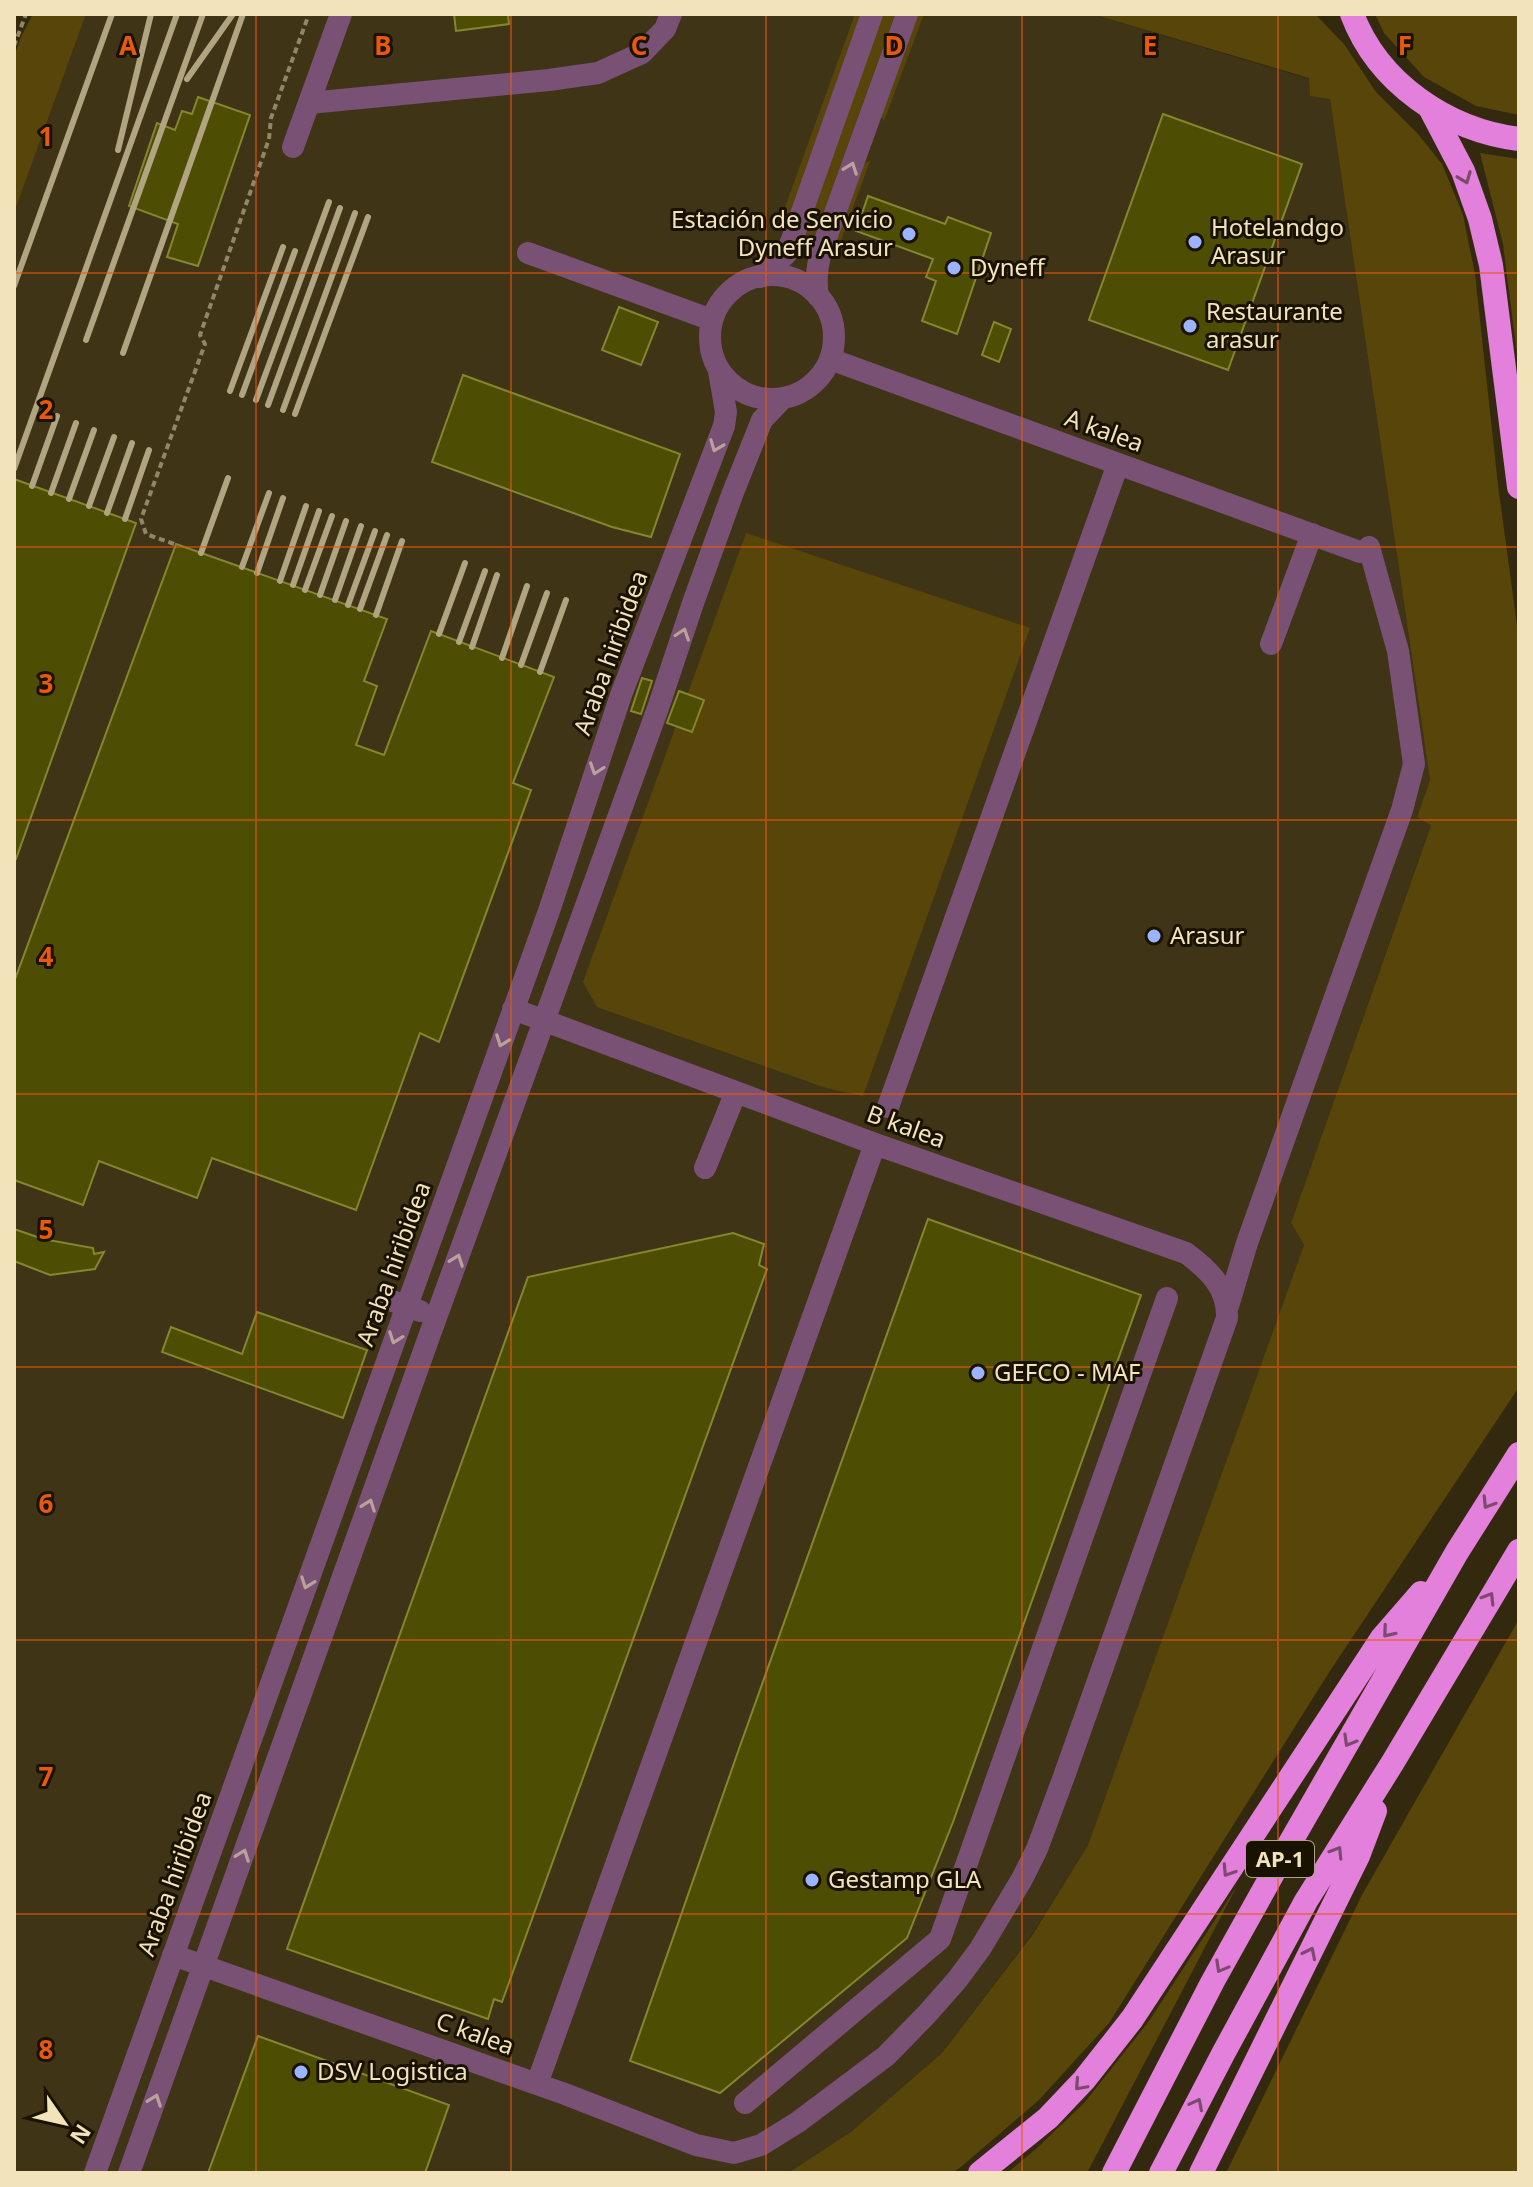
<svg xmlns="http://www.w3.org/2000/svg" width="1533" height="2187" viewBox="0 0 1533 2187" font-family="'Noto Sans',sans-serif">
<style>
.built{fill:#3f3416}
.green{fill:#584509}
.building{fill:#4d4d04;stroke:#85862f;stroke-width:2}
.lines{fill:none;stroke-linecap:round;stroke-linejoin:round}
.path{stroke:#938665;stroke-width:4;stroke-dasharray:6 4;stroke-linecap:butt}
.minor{stroke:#785175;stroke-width:22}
.highway{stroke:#e380dc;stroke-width:24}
.rail{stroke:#b1a481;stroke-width:6}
.oneway{stroke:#bba19c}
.oneway2{stroke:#7e496e}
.grid{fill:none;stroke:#e8590c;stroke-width:2;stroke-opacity:0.55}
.poi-dot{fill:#9cb4fd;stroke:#1a1200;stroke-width:3}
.labels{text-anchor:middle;stroke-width:6;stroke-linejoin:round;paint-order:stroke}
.shield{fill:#1a1200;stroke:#b1a483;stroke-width:2}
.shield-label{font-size:22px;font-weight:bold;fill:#f2e3bb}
.poi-label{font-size:24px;fill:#f2e3bb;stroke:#1a1200;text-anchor:start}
.street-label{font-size:24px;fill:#f2e3bb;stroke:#1a1200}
.grid-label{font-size:26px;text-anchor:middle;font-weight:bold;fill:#e8590c;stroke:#1a1200;stroke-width:6;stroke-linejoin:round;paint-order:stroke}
</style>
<rect width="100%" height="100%" fill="#33290f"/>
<path class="built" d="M86,14H1092L1309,79L1330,99L1430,780L1417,817L1431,824L1291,1223L1304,1245L1088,1845L1033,1933L942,2053L852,2131L788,2173H14V213Z"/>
<path class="green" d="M33,14H86L14,213V57L21,37Z
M855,14H861L784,229L780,226V221Z
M883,14H895L814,239L803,235Z
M917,14H924L884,121L881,116Z
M1092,14H1315L1344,44L1376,92L1418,134L1442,164L1463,215L1475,274L1498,485L1519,640V1387L1328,1674L1109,2023L1039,2100L962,2166L952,2173H788L852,2131L942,2053L1033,1934L1088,1845L1304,1245L1291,1223L1431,825L1417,817L1430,780L1330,99L1310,96L1309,78Z
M1375,14H1519V115L1476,106L1424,77L1384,33Z
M1480,153L1519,159V370L1503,244Z
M870,161L838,249L835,244L864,163Z
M746,533L1030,628L863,1096L826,1088L597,1007L583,982Z
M1519,1619V2173H1226L1362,1895Z
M1237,1886L1087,2173H1007L1036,2149L1085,2102L1149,2021Z"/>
<path class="building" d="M454,14H508L509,24L456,31Z
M198,97L250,115L198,266L167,257L178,224L129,206L157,123L175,130L182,111L192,114Z
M1163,114L1302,164L1228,370L1089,320Z
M868,196L945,224L948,217L991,233L957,334L922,321L936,281L926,277L933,259L856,231Z
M619,307L658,322L641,365L602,350Z
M994,322L1011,329L999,362L982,355Z
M463,375L680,454L651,537L612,527L432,462Z
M14,479L136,523L16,859L14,858Z
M176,544L387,619L364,681L377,686L356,745L384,755L431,631L554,677L513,783L531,790L439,1042L420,1033L356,1210L212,1158L197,1198L99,1161L83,1205L14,1180V982Z
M642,678L652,681L641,714L631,711Z
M679,691L704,700L692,732L667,723Z
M928,1219L1141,1295L953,1822L907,1938L720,2093L630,2061L740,1746Z
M14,1229L43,1239L93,1248L94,1254L104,1252L95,1269L50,1275L14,1261Z
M733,1233L764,1244L759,1265L767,1269L502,2002L494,1999L488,2019L287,1949L528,1277Z
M257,1312L367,1350L343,1418L162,1352L171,1327L242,1354Z
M258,2036L449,2105L425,2173H208Z"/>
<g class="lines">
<path class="path" d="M14,46L26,14
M174,544L146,534L141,519L205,344L200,335L269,139L271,118L309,14"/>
<path class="minor" d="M309,103L549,80L598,73L642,53L665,29L671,14
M293,147L341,14
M528,253L712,320
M710 337a62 62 0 1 1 124 0a62 62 0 1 1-124 0Z
M760,277L786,254L793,237L872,14
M818,296C815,279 817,265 822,249L907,14
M830,359L1360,552
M1271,644L1312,534
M888,1107L1118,464
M705,1168L736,1092
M387,1299L420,1311
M1228,1306L1247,1243L1402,810L1414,764L1398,651L1369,547
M173,1955L565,2094L696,2145L734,2153L761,2145L798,2122L886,2056L927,2014L957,1980L980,1949L1022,1879L1037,1849L1063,1779L1227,1318C1228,1288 1209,1270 1186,1253L875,1144L513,1009
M537,2084L875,1144
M745,2103L940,1939L1167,1298
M95,2173L549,911L621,695L724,426L726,412L719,371
M129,2173L430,1334L658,708L693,603L732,495L762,420L783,398"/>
<path class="highway" d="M1352,14C1378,83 1447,130 1519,139
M1430,108L1463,171L1480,219L1491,265L1519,487
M980,2173L1048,2118L1084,2080L1132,2019L1382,1638L1421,1593
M1114,2173L1213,1981L1286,1850L1457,1552L1519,1454
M1161,2173L1223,2054L1306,1901L1393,1762L1519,1551
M1201,2173L1358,1856L1375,1811"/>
<path class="rail" d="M187,79L233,14
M118,150L151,14
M14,286L112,14
M86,340L203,14
M123,353L243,14
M230,391L283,247
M242,395L295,251
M256,400L329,202
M268,405L340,208
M283,410L355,213
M295,414L368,217
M14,469L177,14
M32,486L57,416
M51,493L76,423
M69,499L94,430
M89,506L114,437
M107,513L132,443
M125,519L149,450
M201,553L228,478
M242,567L269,493
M257,573L283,498
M280,581L306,506
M293,585L319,511
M305,590L332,516
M320,595L346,521
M335,600L361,526
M348,605L375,531
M360,609L387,535
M376,615L402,541
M439,634L465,563
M459,642L485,571
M472,647L497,575
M502,658L527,586
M521,665L547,593
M540,672L566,600"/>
</g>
<defs><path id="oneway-chevron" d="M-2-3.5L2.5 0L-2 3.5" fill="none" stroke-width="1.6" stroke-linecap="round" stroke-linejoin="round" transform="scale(2)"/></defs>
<g class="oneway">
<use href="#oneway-chevron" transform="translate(851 168) rotate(-70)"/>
<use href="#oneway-chevron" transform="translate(716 446) rotate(111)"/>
<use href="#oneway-chevron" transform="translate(683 634) rotate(-71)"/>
<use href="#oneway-chevron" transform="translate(596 769) rotate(109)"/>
<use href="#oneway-chevron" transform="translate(502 1041) rotate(110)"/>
<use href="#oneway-chevron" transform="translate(457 1260) rotate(-70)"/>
<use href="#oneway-chevron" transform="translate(395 1338) rotate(110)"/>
<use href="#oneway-chevron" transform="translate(369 1505) rotate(-70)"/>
<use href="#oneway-chevron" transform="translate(307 1583) rotate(110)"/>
<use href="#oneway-chevron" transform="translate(243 1855) rotate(-70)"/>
<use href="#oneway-chevron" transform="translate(155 2100) rotate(-70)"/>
</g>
<g class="oneway2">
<use href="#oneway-chevron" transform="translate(1465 178) rotate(69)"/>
<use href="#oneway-chevron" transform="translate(1488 1503) rotate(122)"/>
<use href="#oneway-chevron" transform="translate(1489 1598) rotate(-58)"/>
<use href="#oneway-chevron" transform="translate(1388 1632) rotate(130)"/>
<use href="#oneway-chevron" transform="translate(1349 1741) rotate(120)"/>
<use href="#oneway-chevron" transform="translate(1337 1852) rotate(-58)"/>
<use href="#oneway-chevron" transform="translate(1228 1871) rotate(123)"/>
<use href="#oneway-chevron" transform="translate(1310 1953) rotate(-64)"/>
<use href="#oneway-chevron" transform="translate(1221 1967) rotate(119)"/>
<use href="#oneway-chevron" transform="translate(1080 2085) rotate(132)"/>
<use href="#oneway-chevron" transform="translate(1197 2104) rotate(-63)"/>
</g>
<path class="grid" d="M256,14V2173M511,14V2173M766,14V2173M1022,14V2173M1278,14V2173M14,273H1519M14,547H1519M14,820H1519M14,1094H1519M14,1367H1519M14,1640H1519M14,1914H1519"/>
<g class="poi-dot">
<circle cx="909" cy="234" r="8"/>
<circle cx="1195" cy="242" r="8"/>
<circle cx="954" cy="268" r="8"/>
<circle cx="1190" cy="326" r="8"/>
<circle cx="1154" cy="936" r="8"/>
<circle cx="978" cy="1373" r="8"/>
<circle cx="812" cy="1880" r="8"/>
<circle cx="301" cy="2072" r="8"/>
</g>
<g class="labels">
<rect class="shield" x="1246" y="1841" width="68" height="36" rx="6"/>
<g class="shield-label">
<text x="1280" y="1867">AP-1</text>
</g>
<g class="poi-label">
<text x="893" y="228" text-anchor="end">Estación de Servicio<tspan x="893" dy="28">Dyneff Arasur</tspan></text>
<text x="1211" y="236">Hotelandgo<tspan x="1211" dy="28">Arasur</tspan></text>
<text x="970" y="276">Dyneff</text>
<text x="1206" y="320">Restaurante<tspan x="1206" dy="28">arasur</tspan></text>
<text x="1170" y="944">Arasur</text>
<text x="994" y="1381">GEFCO - MAF</text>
<text x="828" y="1888">Gestamp GLA</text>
<text x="317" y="2080">DSV Logistica</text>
</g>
<g class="street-label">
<text transform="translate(1104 431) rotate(20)" y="8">A kalea</text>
<text transform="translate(611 653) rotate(-70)" y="8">Araba hiribidea</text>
<text transform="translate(906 1127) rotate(20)" y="8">B kalea</text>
<text transform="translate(394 1264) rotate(-70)" y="8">Araba hiribidea</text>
<text transform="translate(175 1874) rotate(-70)" y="8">Araba hiribidea</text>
<text transform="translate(475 2034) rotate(20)" y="8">C kalea</text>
</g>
</g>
<g class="grid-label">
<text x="128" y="55">A</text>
<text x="383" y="55">B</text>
<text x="639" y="55">C</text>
<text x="894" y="55">D</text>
<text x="1150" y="55">E</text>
<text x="1405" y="55">F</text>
<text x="46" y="146">1</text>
<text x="46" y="419">2</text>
<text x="46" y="693">3</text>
<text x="46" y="966">4</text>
<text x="46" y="1239">5</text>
<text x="46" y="1513">6</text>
<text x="46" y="1786">7</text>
<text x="46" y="2059">8</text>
</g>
<rect width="1533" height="2187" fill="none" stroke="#f2e3bb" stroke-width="32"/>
<g transform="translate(64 2123) rotate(124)" stroke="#1a1200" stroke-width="6" paint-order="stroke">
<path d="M0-6L14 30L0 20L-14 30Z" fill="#f2e3bb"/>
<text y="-12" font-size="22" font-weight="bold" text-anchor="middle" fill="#f2e3bb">N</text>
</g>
</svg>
